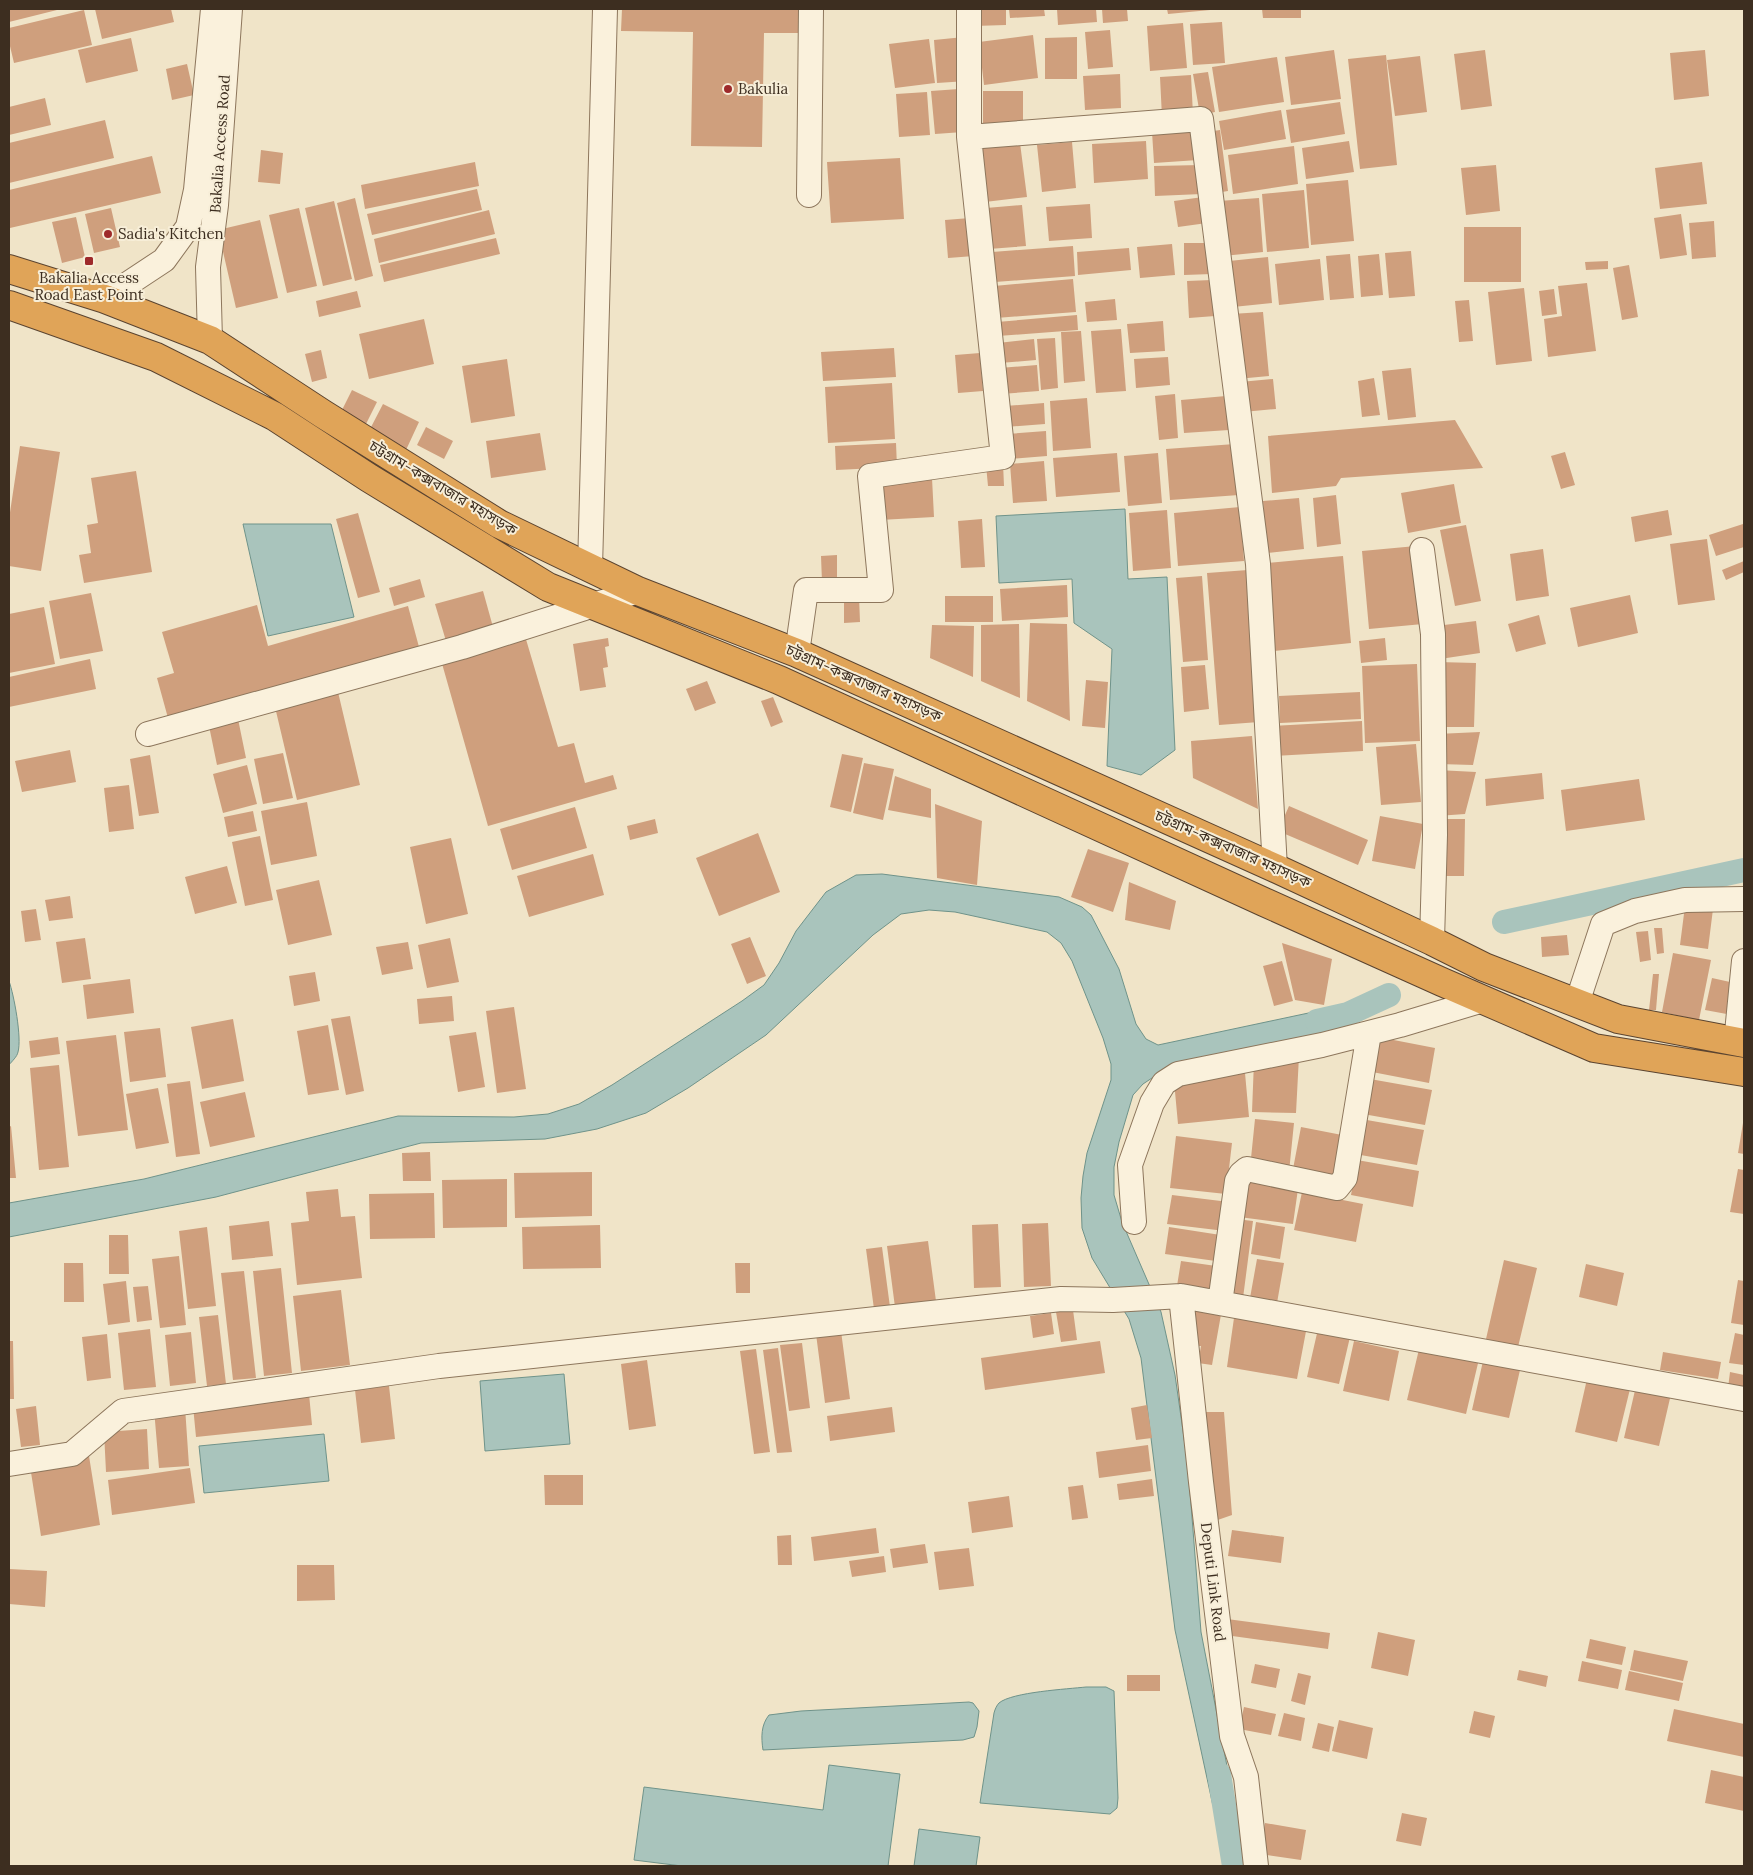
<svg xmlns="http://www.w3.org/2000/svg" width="1753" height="1875" viewBox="0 0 1753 1875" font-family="Lora,'Noto Sans Bengali',serif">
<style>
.water{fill:#a9c4bc;stroke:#6f938a}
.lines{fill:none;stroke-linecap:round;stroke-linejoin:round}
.canal{stroke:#a9c4bc;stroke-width:24}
.building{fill:#cf9f7d}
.minor-casing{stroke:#8d765c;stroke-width:26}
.highway-casing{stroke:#5b4430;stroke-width:30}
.minor{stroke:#faf1dc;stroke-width:24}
.highway{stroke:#e0a458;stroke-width:28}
.poi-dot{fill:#9e2a2b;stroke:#f7eed8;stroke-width:2}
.labels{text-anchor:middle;stroke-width:4;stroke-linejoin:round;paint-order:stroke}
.poi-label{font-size:15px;fill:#3d2e20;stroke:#f7eed8;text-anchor:start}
.street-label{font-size:15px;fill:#3d2e20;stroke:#f7eed8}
</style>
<rect width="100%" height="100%" fill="#f0e4c8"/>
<path class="water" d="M1125,509L1128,579L1167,577L1175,750L1141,775L1107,766L1112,649L1074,623L1072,579L999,583L996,516Z
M243,524H331L354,617L268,636Z
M882,874L1059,897L1082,907L1091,915L1119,969L1136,1024L1146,1039L1158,1045L1332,1008H1341L1348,1014L1346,1024L1340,1030L1155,1076L1143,1084L1133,1095L1119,1142L1114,1167V1195L1122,1222L1161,1312L1175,1375L1188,1466L1201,1632L1233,1797L1224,1805L1213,1806L1175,1630L1141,1358L1129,1319L1092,1258L1082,1228L1081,1198L1083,1176L1087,1153L1111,1080V1064L1103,1038L1072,961L1061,943L1047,932L955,912L929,910L901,914L873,935L766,1035L688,1088L646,1113L597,1129L545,1139L421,1143L216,1197L9,1237V1203L144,1179L398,1116L514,1117L548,1114L579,1104L612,1085L742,1001L764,985L779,963L796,931L826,892L856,875Z
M9,981C14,995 22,1038 18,1052C17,1057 12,1061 9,1065Z
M564,1374L570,1444L485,1451L480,1381Z
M324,1434L329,1481L204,1493L199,1446Z
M1086,1687H1106L1114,1691L1118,1798L1117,1808L1110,1814L980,1803L994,1713C995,1709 997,1705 999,1703C1012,1692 1068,1689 1086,1687Z
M969,1702L973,1703L979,1711L977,1727L974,1737L963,1740L763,1750C761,1737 761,1725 769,1715L801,1711Z
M829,1765L900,1774L888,1866H682L634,1860L644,1787L823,1810Z
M919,1829L980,1837L976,1866H914Z"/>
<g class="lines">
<path class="canal" d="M1504,922L1744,870
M1317,1021L1348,1014L1389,995
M1219,1774L1234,1866"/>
</g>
<path class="building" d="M9,9H61L9,22Z
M95,9H171L174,22L102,39Z
M622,9H804V33H764L762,147L691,146L693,32L621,31Z
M973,9H1006V25L974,26Z
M1009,9H1044L1045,16L1010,18Z
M1057,9H1096L1097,22L1058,25Z
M1102,9H1127L1128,21L1103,23Z
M1167,9H1209L1210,10L1168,14Z
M1262,9H1301V18H1263Z
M84,10L92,45L14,63L9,42V28Z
M1222,22L1225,63L1193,65L1190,24Z
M1183,23L1187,68L1150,71L1147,26Z
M1110,30L1113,67L1088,69L1085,32Z
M1033,35L1038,78L984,85L979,42Z
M964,37L967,81L937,83L934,40Z
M1077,37V79H1045V38Z
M131,38L138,71L86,83L78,50Z
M929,39L935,83L895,88L889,44Z
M1334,50L1341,99L1291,105L1285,57Z
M1485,50L1492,106L1461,110L1454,54Z
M1705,50L1709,96L1674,100L1670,53Z
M1386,55L1397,165L1360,169L1348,59Z
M1420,56L1427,112L1395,116L1387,60Z
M1277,57L1284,102L1219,112L1212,67Z
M187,64L194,95L172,100L166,69Z
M1208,72L1215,112L1200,115L1193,74Z
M1120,74L1121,108L1085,110L1083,76Z
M1191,75L1193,115L1162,117L1160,77Z
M959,89L963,132L935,134L931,91Z
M983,91H1023V126H983Z
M927,92L930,135L899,137L896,94Z
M45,98L51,125L9,135V107Z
M1340,102L1345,134L1291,143L1286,110Z
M1281,110L1286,139L1224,150L1219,121Z
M105,120L114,158L9,183V143Z
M1196,129L1198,160L1154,163L1152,132Z
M1220,130L1228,191L1216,193L1207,132Z
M1146,141L1148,179L1094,183L1092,144Z
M1349,141L1354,172L1306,179L1302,148Z
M1072,142L1076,188L1042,192L1037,145Z
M1020,143L1027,197L985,202L979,148Z
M1294,146L1298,184L1233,194L1228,155Z
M261,150L283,153L280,184L258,182Z
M152,156L161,193L10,228L9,190Z
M900,158L904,219L831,223L827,162Z
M475,162L479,186L365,209L361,185Z
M1702,162L1707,204L1660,209L1655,168Z
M1201,165L1202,194L1155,196L1154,166Z
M1496,165L1500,211L1466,215L1461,168Z
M1348,180L1354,241L1311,245L1306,184Z
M477,189L482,210L372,235L367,214Z
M1304,190L1309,248L1267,252L1262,194Z
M1203,197L1207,223L1178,227L1174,201Z
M355,198L373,276L355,281L337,203Z
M1259,198L1263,252L1223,256L1219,201Z
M334,201L352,279L323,286L305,208Z
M1090,204L1092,238L1049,241L1046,207Z
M1022,205L1026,246L989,249L986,208Z
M111,208L120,247L94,253L85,214Z
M299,208L317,286L287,293L269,215Z
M489,210L495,234L379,263L374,239Z
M1681,214L1687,255L1660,259L1654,218Z
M76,217L85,257L62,263L52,222Z
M970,218L974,256L948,258L945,220Z
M260,220L278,298L236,308L218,230Z
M1714,221L1716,257L1692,259L1689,223Z
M1464,227H1521V282H1464Z
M496,238L500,254L384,282L380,265Z
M1184,243H1212V274L1184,275Z
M1172,244L1175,275L1140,278L1137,247Z
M1073,246L1075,276L995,282L992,252Z
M1129,248L1131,270L1078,275L1077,252Z
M1411,251L1415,296L1389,298L1385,253Z
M1350,254L1354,298L1330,300L1326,256Z
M1379,254L1383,295L1361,297L1358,256Z
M1268,257L1272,303L1233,307L1229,261Z
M1320,259L1324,300L1279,305L1275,264Z
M1608,261V269L1586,270L1585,262Z
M1629,265L1638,317L1622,320L1613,268Z
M1073,279L1076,312L996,318L994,286Z
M1212,280L1215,316L1189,318L1187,281Z
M1587,283L1596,351L1548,357L1544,319L1562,316L1558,286Z
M1524,288L1532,361L1496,365L1488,292Z
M1554,289L1557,314L1542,316L1539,291Z
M357,291L361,307L319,317L316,301Z
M1115,299L1117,320L1087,322L1085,302Z
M1469,300L1473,341L1459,342L1455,301Z
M1263,312L1269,376L1237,379L1231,314Z
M1077,315L1078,330L998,336L997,322Z
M424,319L434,364L369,379L359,334Z
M1163,321L1165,351L1130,353L1127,324Z
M1121,329L1126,391L1096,393L1091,331Z
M1081,331L1085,381L1064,383L1061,332Z
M1055,338L1058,388L1041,390L1037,339Z
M1034,339L1036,360L1000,363L998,343Z
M894,348L896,377L823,381L821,352Z
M321,350L327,378L312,382L305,354Z
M980,353L983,391L958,393L955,355Z
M1168,357L1170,385L1136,388L1134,359Z
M507,359L515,416L471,423L462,366Z
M1037,365L1039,391L1001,394L999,368Z
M1411,368L1416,417L1388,420L1382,371Z
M1374,378L1380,415L1362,417L1358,381Z
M1273,379L1276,409L1243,412L1240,382Z
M892,383L895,439L828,443L825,387Z
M352,390L377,402L362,432L337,420Z
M1175,394L1178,438L1159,440L1155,396Z
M1226,396L1229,430L1184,433L1181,400Z
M1087,398L1091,448L1053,451L1050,401Z
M1044,403L1045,424L1006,427L1005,406Z
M383,404L419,422L406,450L369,431Z
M1455,420L1483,468L1341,478L1336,486L1272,493L1268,436Z
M426,427L453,441L444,459L417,445Z
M1046,431L1047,456L1009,459L1007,434Z
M540,433L546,470L491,478L486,441Z
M896,443L897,467L836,470L835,446Z
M1235,444L1239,495L1170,500L1166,449Z
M20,446L60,452L41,571L9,566V519Z
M1565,452L1575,485L1561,489L1551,456Z
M1117,453L1120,492L1056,497L1053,458Z
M1158,453L1162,503L1128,506L1124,456Z
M1044,461L1047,501L1013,503L1010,464Z
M1003,463L1004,486H988L986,465Z
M136,471L152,572L84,583L79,555L91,553L87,525L98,523L91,478Z
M932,478L934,517L880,520L878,481Z
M1454,484L1461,523L1408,533L1401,493Z
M1336,495L1341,544L1317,547L1313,498Z
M1299,498L1304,549L1267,553L1263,501Z
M1240,507L1244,561L1178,566L1174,513Z
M1167,510L1171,568L1133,571L1129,513Z
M1668,510L1672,535L1635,542L1631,517Z
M358,513L380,592L358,598L336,519Z
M982,519L985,567L961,568L958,521Z
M1743,524L1744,547L1716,556L1709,535Z
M1466,525L1481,601L1455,606L1440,530Z
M1707,539L1715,600L1678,605L1670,544Z
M1416,546L1423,624L1369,629L1362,551Z
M1543,549L1549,596L1516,601L1510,554Z
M837,555V581L822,582L821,556Z
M1343,556L1351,643L1274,651L1266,563Z
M1744,561V572L1726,580L1722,570Z
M1248,570L1259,722L1219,725L1207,573Z
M1202,576L1208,660L1183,662L1176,578Z
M420,579L425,597L394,606L389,588Z
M1067,585L1068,617L1002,621L1000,589Z
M483,591L493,627L446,641L435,604Z
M91,593L103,651L60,659L49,601Z
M1630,595L1638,633L1578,647L1570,608Z
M844,596H859L860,622L844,623Z
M945,596H993V622H945Z
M257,605L268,646L408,606L419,647L168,718L157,678L174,673L162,632Z
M44,607L55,664L9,673V614Z
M1539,615L1546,644L1516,652L1508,624Z
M1476,621L1480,653L1440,659L1436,626Z
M1030,623L1067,624L1070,721L1027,701Z
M1019,624L1020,698L981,681V625Z
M932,625L974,626L973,677L930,658Z
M525,636L558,747L574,743L585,783L613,775L617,789L488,826L441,660Z
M608,638L609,646L605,647L608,667L603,668L606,687L580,691L573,644Z
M1385,638L1387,660L1361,663L1359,641Z
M90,659L96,689L9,707V677Z
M1438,662L1476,663L1474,727H1436Z
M1417,664L1420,741L1365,743L1362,666Z
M1205,665L1209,709L1184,712L1181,667Z
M1086,680L1108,682L1105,728L1082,726Z
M707,681L716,703L695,711L686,689Z
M338,692L360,785L297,800L275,707Z
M1360,692L1361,719L1280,723L1279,696Z
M773,697L783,722L771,727L761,701Z
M238,719L246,758L217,765L209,726Z
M1362,721L1363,751L1274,756L1272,726Z
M1480,732L1473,765L1439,764L1437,734Z
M1252,736L1258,809L1193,778L1191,741Z
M1416,744L1421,802L1381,805L1376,747Z
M70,750L76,782L22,792L15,761Z
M283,753L293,798L263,804L254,759Z
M842,754L863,758L851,812L830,807Z
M150,755L159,813L139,816L130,759Z
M864,763L894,769L883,820L853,813Z
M247,765L257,804L223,813L213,774Z
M1437,770L1476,772L1465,814L1437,816Z
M1542,773L1544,799L1486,806L1485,779Z
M895,776L931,789V818L888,810Z
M1639,779L1645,820L1566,831L1561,790Z
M129,785L134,829L109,832L104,788Z
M307,802L317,856L271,865L261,811Z
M935,804L982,821L977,885L937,878Z
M1289,806L1368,840L1358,865L1278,831Z
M575,807L587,848L512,870L500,829Z
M253,811L257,831L228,837L224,817Z
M1380,816L1423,824L1415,869L1372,861Z
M655,819L658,833L630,840L627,826Z
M1443,819H1465L1464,876H1442Z
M758,833L780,892L719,916L696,858Z
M260,836L273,900L245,906L232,842Z
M451,838L468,914L426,924L410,847Z
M1088,849L1129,863L1113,912L1071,897Z
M593,854L604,895L529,917L517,876Z
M227,866L237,903L195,914L185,877Z
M319,880L332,935L288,945L276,890Z
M1129,882L1176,901L1170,930L1125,920Z
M70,896L73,918L49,921L45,900Z
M1685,906L1713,909L1708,949L1680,945Z
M36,909L41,940L25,942L21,911Z
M1654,928H1662L1664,953L1657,954Z
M1648,931L1651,960L1640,962L1636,932Z
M1567,935L1569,955L1542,957L1541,937Z
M750,937L766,976L747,984L731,944Z
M85,938L91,979L62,983L56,942Z
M450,938L459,982L427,988L418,945Z
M408,942L413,969L382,975L376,947Z
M1282,943L1332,959L1324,1005L1295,1000Z
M1673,953L1711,960L1699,1020L1662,1012Z
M1282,961L1293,1001L1274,1006L1263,966Z
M315,972L320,1001L294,1006L289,976Z
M1653,974H1659L1656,1010H1649Z
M1712,978L1739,984L1732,1015L1705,1010Z
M130,979L134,1013L87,1019L83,985Z
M452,996L454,1021L419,1024L417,999Z
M514,1007L526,1089L497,1093L486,1011Z
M350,1016L364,1091L346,1095L331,1019Z
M233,1019L244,1081L202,1089L191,1027Z
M328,1025L339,1090L308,1095L297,1031Z
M160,1028L166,1077L130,1082L124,1032Z
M476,1032L485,1087L458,1092L449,1036Z
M116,1035L128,1130L78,1136L66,1041Z
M1373,1036L1435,1048L1429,1083L1367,1071Z
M58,1037L60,1054L31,1058L29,1041Z
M1299,1056L1296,1113L1252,1112L1254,1061Z
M59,1065L69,1167L39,1170L30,1068Z
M1245,1073L1249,1117L1178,1124L1174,1081Z
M1370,1079L1432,1090L1425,1125L1363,1114Z
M190,1081L200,1154L176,1157L167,1084Z
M158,1088L169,1143L136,1149L126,1094Z
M245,1092L255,1137L210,1147L200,1102Z
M1255,1119L1294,1123L1289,1172L1250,1168Z
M1361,1119L1424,1130L1417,1165L1355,1154Z
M1743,1123H1744V1154L1738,1153Z
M11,1126L16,1178H9V1127Z
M1301,1127L1342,1135L1334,1177L1293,1169Z
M1176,1136L1232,1143L1226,1194L1170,1188Z
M430,1152L431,1181H403L402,1153Z
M1357,1160L1419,1171L1413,1207L1351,1195Z
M1738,1169L1744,1170V1214L1730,1212Z
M592,1172V1216L515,1218L514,1173Z
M1245,1175L1299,1182L1293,1224L1239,1217Z
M507,1179V1227L443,1228L442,1180Z
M338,1189L341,1217L355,1216L362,1278L297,1285L291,1223L309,1221L306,1192Z
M1302,1192L1363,1204L1356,1242L1294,1230Z
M434,1193L435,1238L370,1239L369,1194Z
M1172,1195L1229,1202L1225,1231L1167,1224Z
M1236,1219L1253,1221L1243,1298L1225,1295Z
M269,1221L273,1256L232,1260L229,1226Z
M1256,1222L1285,1227L1280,1259L1251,1254Z
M1048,1223L1051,1286L1024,1287L1022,1224Z
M998,1224L1001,1287L974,1288L972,1225Z
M600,1225L601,1268L523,1269L522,1227Z
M207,1227L216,1306L188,1309L179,1231Z
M1169,1227L1227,1236L1223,1262L1165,1254Z
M109,1235H128L129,1274H109Z
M928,1241L936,1301L895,1307L887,1246Z
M882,1247L890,1307L874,1309L866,1249Z
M179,1256L186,1325L160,1328L152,1259Z
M1257,1259L1284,1263L1277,1303L1250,1298Z
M1504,1260L1537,1268L1518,1347L1486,1339Z
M1181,1261L1223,1267L1219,1292L1177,1286Z
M64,1263H83L84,1302H64Z
M735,1263H750V1293H736Z
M1586,1264L1624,1273L1617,1306L1579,1297Z
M281,1268L292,1373L264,1376L253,1271Z
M244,1271L256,1378L233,1380L221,1273Z
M1738,1280L1744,1281V1325L1731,1323Z
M126,1281L130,1322L108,1325L103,1284Z
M148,1286L152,1320L137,1322L133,1287Z
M341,1290L350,1365L301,1371L293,1296Z
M1195,1304L1222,1309L1212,1365L1198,1363L1201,1346H1197L1198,1337L1190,1336Z
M1073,1310L1077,1340L1061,1342L1056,1312Z
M1235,1311L1307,1326L1297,1379L1227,1367Z
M1051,1313L1054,1334L1033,1338L1030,1316Z
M218,1315L226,1384L207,1386L199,1317Z
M150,1329L156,1387L124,1390L118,1333Z
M1318,1329L1350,1337L1339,1384L1307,1377Z
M841,1331L850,1399L825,1403L816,1334Z
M191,1332L196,1383L170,1386L165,1335Z
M1735,1333L1744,1335V1365L1729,1363Z
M107,1334L111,1378L87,1381L82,1337Z
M9,1341H13L14,1399H9Z
M1100,1341L1105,1373L985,1390L981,1358Z
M1354,1341L1399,1351L1389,1401L1343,1391Z
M802,1343L810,1408L789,1411L780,1345Z
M1420,1345L1479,1359L1466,1414L1407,1400Z
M778,1348L792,1452L777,1453L763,1350Z
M756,1349L770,1452L754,1454L740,1351Z
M1663,1352L1721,1362L1718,1379L1660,1370Z
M647,1360L656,1426L629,1430L621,1364Z
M1483,1361L1520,1370L1509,1418L1472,1410Z
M1730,1372L1744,1375V1391L1728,1388Z
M1587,1379L1630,1389L1617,1442L1575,1432Z
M389,1386L395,1439L361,1443L355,1390Z
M1636,1386L1671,1394L1659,1446L1624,1438Z
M309,1394L312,1425L196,1437L193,1406Z
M1147,1405L1152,1438L1136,1440L1131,1408Z
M36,1406L40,1445L21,1447L16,1409Z
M185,1407L189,1466L159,1468L154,1409Z
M892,1407L895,1432L830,1441L827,1416Z
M1204,1412H1224L1232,1515L1212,1522Z
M147,1429L149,1469L106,1472L104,1432Z
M1148,1445L1151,1471L1099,1478L1096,1452Z
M89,1456L100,1525L41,1536L30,1466Z
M190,1468L195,1503L112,1515L108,1480Z
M544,1475H583V1505H545Z
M1152,1479L1154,1496L1119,1500L1117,1484Z
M1083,1485L1088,1518L1072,1520L1068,1487Z
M1009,1496L1013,1527L972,1533L968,1502Z
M876,1528L879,1553L814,1561L811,1537Z
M1232,1530L1284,1537L1281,1563L1228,1556Z
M791,1535L792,1565H778L777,1536Z
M925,1544L928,1563L893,1568L890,1549Z
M969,1548L974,1586L939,1590L934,1552Z
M884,1556L886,1572L852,1577L849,1561Z
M297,1565H334L335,1600L297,1601Z
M9,1569L47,1571L45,1607L9,1604Z
M1227,1619L1330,1633L1328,1649L1225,1635Z
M1378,1632L1415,1640L1408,1676L1371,1668Z
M1590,1639L1626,1647L1622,1665L1586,1658Z
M1634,1650L1688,1661L1683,1681L1630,1670Z
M1582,1661L1622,1670L1618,1689L1578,1681Z
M1255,1664L1280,1669L1276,1688L1251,1683Z
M1519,1670L1548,1676L1546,1687L1517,1680Z
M1629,1671L1683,1683L1679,1701L1625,1690Z
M1298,1673L1311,1676L1305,1705L1291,1701Z
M1127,1675H1160V1691H1127Z
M1244,1707L1276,1714L1271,1735L1239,1729Z
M1674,1709L1744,1724V1757L1667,1741Z
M1474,1711L1495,1716L1490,1738L1469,1733Z
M1284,1713L1305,1718L1301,1741L1278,1736Z
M1339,1720L1373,1728L1367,1759L1332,1751Z
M1318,1723L1334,1727L1329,1752L1312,1748Z
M1711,1770L1744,1777V1811L1705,1803Z
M1402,1813L1427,1818L1421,1846L1396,1841Z
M1265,1823L1306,1830L1301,1860L1260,1854Z"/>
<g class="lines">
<defs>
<path id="minor" d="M969,137L1201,119L1258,564L1275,868
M809,195L811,9
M105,299L164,260L188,227L196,190L213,9
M210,340L208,267L216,205L230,9
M1422,550L1433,634L1435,835L1432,941
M590,568L605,9
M797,653L806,590H881L870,476L1003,457L969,137V9
M148,734L462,647L638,591
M1577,1003L1603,924L1635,911L1685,900L1744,899
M1736,1043L1744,961
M1134,1222L1130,1165L1152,1103L1164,1083L1178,1074L1322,1045L1400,1025L1483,1000
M1181,1296L1201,1482L1232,1736L1246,1777L1256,1866
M1220,1303L1237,1181L1241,1174L1247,1169L1337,1188L1345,1178L1369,1033
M9,1464L72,1454L123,1411L439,1366L1061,1299L1113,1300L1181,1296L1744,1399"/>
<path id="highway" d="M9,269L105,299L210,340L323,414L499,524L638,591L797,653L1275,868L1432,941L1484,967L1618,1019L1744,1043
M9,305L156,357L274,416L369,478L548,587L779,680L1264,902L1442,982L1594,1048L1744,1072"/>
</defs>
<use href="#minor" class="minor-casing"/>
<use href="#highway" class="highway-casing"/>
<use href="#minor" class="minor"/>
<use href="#highway" class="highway"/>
</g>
<g class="poi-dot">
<circle cx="728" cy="89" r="5"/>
<circle cx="108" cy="234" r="5"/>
<rect x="84" y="256" width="10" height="10" rx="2.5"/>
</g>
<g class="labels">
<g class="poi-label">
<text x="738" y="94">Bakulia</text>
<text x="118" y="239">Sadia's Kitchen</text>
<text x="89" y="283" text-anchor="middle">Bakalia Access<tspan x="89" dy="17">Road East Point</tspan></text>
</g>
<g class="street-label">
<text transform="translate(220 144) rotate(-86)" y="5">Bakalia Access Road</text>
<text transform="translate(443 488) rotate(31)" y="5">চট্টগ্রাম-কক্সবাজার মহাসড়ক</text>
<text transform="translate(864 683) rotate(24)" y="5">চট্টগ্রাম-কক্সবাজার মহাসড়ক</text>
<text transform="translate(1233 849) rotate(24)" y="5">চট্টগ্রাম-কক্সবাজার মহাসড়ক</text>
<text transform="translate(1213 1582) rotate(83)" y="5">Deputi Link Road</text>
</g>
</g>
<rect width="1753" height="1875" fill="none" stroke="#3d2e20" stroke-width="20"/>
</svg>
